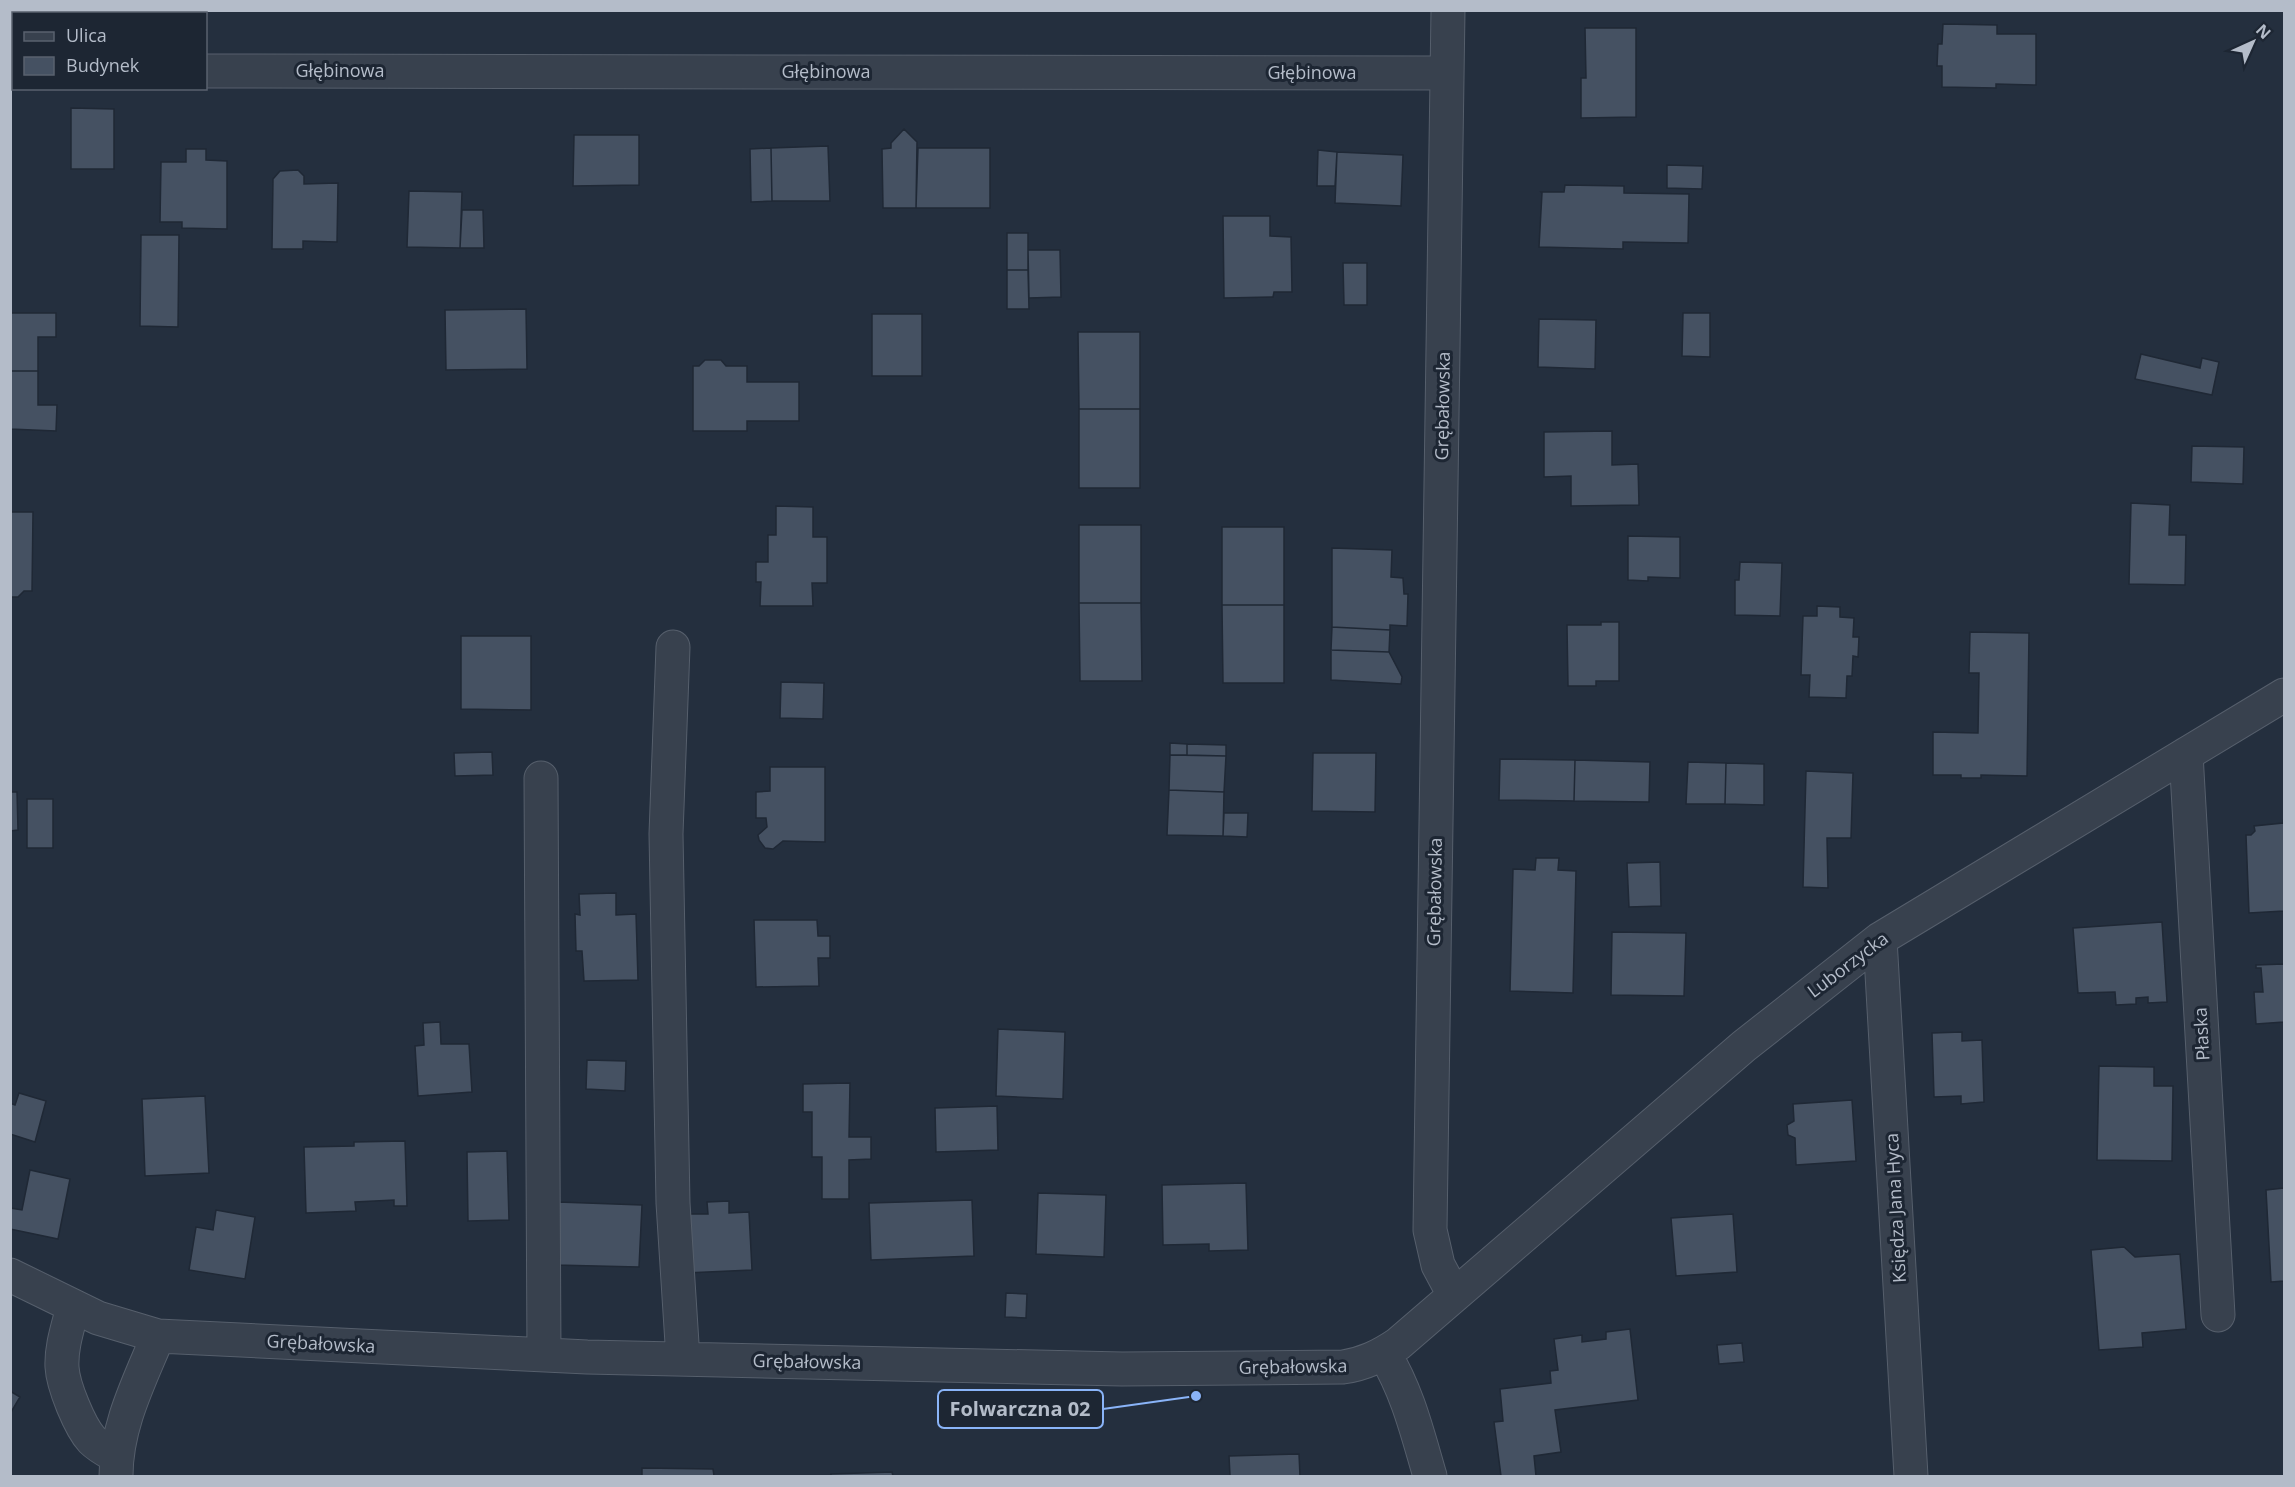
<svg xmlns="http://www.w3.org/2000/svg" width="2295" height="1487" viewBox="0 0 2295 1487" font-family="'Open Sans',sans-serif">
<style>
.building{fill:#455162;stroke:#1f2835;stroke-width:1.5}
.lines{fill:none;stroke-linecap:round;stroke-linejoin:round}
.minor-casing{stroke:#565f6c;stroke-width:35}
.minor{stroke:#38414e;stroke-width:33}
.labels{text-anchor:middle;stroke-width:6;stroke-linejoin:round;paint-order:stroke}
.street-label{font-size:18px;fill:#b4bcc9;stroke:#1d2633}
.leader{fill:none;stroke:#8ab4f8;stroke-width:2}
.callout-dot{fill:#8ab4f8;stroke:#1d2633;stroke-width:2}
.callout{fill:#1d2633;stroke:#8ab4f8;stroke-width:2}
.callout-label{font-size:20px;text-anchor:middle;font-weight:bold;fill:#b4bcc9}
</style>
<rect width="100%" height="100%" fill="#242f3e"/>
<path class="building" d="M1943,24L1997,25V34H2036V85L1996,84V88L1942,87V66H1937L1938,44H1942Z
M1585,28H1636V117L1581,118V78H1586Z
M71,108L114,109V169H71Z
M904,129L917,142L916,208H883L882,149L891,148V143Z
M574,135H639V185L573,186Z
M828,146L830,201H772L771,148Z
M771,148L772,201L751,202L750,149Z
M918,148H990V208H916Z
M186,149H206V160L227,161V229L182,228V222H160L161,162H186Z
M1318,150L1337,152L1335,186H1317Z
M1337,152L1403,155L1401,206L1335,203Z
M1667,165L1703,166L1702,189L1667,188Z
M298,170L304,176V184L338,183L337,242L303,241V249H272L273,179L280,171Z
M1565,185L1624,186V193L1689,194L1688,243L1623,242V249L1539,247L1542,193L1541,192H1564Z
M409,191L462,192L460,248L407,247Z
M462,210H483L484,248H460Z
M1223,216H1270V236L1291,237L1292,292H1274L1273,297L1224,298Z
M1007,233H1028V270H1007Z
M141,235H179L178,327L140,326Z
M1028,250H1060L1061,297L1029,298Z
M1343,263H1367V305H1344Z
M1007,270H1028L1029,309H1007Z
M526,309L527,369L446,370L445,310Z
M10,313H56V337H38V371H10Z
M1683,313H1710V357L1682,356Z
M872,314H922V376H872Z
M1539,319L1596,320L1595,369L1538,367Z
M1078,332H1140V409H1079Z
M2141,354L2200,368L2202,358L2219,362L2212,395L2135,379Z
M705,360H721L726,366H747V382H799V421H747V431H693V366H699Z
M10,371H38V405H57L56,431L10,429Z
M1079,409H1140V488H1079Z
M1612,431V465L1638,464L1639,505L1571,506V476L1544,477V432Z
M2192,446L2244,447L2243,484L2191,482Z
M2131,503L2170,505L2169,535H2186L2185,585L2129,584Z
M776,506L813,507V537H827V583H812L813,606H760L761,582H756V562H768V535H776Z
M10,512H33L32,591H24L18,597H10Z
M1079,525H1141V603H1079Z
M1222,527H1284V605H1222Z
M1628,536L1680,537V578L1648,577V581L1628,580Z
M1332,548L1392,550L1391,577L1403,578L1404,594H1408L1407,626L1390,625V630L1332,627Z
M1740,562L1782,563L1780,616L1735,615V580H1739Z
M1079,603H1141L1142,681H1080Z
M1222,605H1284V683H1223Z
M1817,606L1840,607V617L1854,618L1853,637H1859L1858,657L1853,656L1852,676H1847L1846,698L1809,697L1810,675H1801L1803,616H1817Z
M1601,622H1619V681H1596V686H1568L1567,625H1601Z
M1332,627L1390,630L1389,652L1331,650Z
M1970,632L2029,633L2027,776L1981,775V778H1961V775H1933V732L1978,733L1979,673H1969Z
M461,636H531V710L461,709Z
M1331,650L1389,652L1402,677L1401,684L1331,680Z
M781,682L824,683L823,719L780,718Z
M1170,743L1187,744V755H1170Z
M1187,744L1226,745V756L1187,755Z
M492,752L493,775L455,776L454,753Z
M1313,753H1376L1375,812L1312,811Z
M1170,755L1226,756L1224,792L1169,790Z
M1500,759L1575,760L1574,801L1499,800Z
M1575,760L1650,762L1649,802L1574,801Z
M1688,762L1726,763L1725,804H1686Z
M1726,763L1764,764V805L1725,804Z
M770,767H825V842L783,841L773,849L765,848L759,840L758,835L767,827L766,818H756V792L770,791Z
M1806,771L1853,773L1851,838H1827L1828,888L1803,887Z
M1169,790L1224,792L1223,836L1167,835Z
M10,792H17L18,830L10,831Z
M27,799H53V848H27Z
M1224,813H1248L1247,837L1223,836Z
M2284,818V911L2249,913L2246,835H2251L2255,831L2254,826L2283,823Z
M1536,858H1559L1558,870L1576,871L1573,993L1510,991L1513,869L1535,870Z
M1660,862L1661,906L1629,907L1627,863Z
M616,893V915L636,914L638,980L584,981L582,951H576L575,914L580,915L579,894Z
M754,920H817L818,936H830V958H818L819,986L756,987Z
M2162,922L2167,1002L2148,1003V997L2136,998V1004L2116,1005L2115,992L2078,993L2073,928Z
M1612,932L1686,933L1684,996L1611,995Z
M2284,964V1022L2256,1024L2254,992H2263L2261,968H2256V965Z
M440,1022L441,1044H469L472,1092L418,1096L415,1046L424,1045L423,1023Z
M998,1029L1065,1032L1063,1099L996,1096Z
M1962,1032V1041L1982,1040L1984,1102L1961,1104V1096L1934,1097L1932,1033Z
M587,1060L626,1061L625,1091L586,1089Z
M2099,1066L2154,1067V1086H2173L2172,1161L2097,1160Z
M850,1083L849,1137H871V1159L849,1160V1199H822V1157H812V1112H803V1084Z
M19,1093L46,1101L35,1142L10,1134V1103L15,1105Z
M205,1096L209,1173L145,1176L142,1099Z
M1852,1100L1856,1161L1796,1165L1795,1138L1788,1135L1787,1125L1794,1121L1793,1104Z
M997,1106L998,1150L936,1152L935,1108Z
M405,1141L407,1206H394V1200L355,1202L356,1211L306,1213L304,1147L354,1146V1142Z
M507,1151L509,1220L468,1221L467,1152Z
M30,1170L70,1179L58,1239L10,1229V1208L22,1210Z
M1246,1183L1248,1250L1209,1251V1244L1163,1245L1162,1185Z
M2284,1188V1281L2271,1282L2266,1190Z
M1038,1193L1106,1195L1104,1257L1036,1254Z
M972,1200L974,1256L871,1260L869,1203Z
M729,1201V1213L749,1212L752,1270L685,1273L682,1214H708L707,1202Z
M558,1202L642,1205L639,1267L555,1265Z
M216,1210L255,1217L245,1279L189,1270L196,1227L213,1230Z
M1733,1214L1737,1272L1676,1276L1671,1218Z
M2124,1247L2135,1257L2180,1254L2186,1329L2142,1333L2143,1347L2099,1350L2091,1250Z
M1006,1293L1027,1294L1026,1318L1005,1317Z
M1630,1329L1638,1400L1555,1410L1561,1452L1534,1456L1536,1476H1501L1494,1422L1503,1421L1500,1389L1551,1383L1550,1371L1558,1370L1554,1339L1582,1335V1342L1606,1339V1332Z
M1742,1343L1744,1362L1719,1364L1717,1345Z
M10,1391L20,1397L10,1414Z
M1299,1454L1300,1476H1230L1229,1456Z
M642,1468L713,1469L714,1476H642Z
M892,1472L893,1476H831V1474Z"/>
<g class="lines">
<defs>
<path id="minor" d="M1448,10L1430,1230L1438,1265L1454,1295
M10,71H14
M206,71L1447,73
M673,647L666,834L673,1203L683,1359
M2186,754L2218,1315
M541,778L544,1355
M1880,939L1911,1476
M10,1275L98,1318L158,1336L587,1357L1122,1369L1343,1367C1364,1364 1380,1356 1398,1344L1744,1046L1880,939L2284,695
M73,1307C68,1327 61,1347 62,1367C63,1386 80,1427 92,1440C99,1447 107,1451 116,1456
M1384,1353C1408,1393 1417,1432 1430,1476
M116,1476C116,1426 139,1382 158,1336"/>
</defs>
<use href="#minor" class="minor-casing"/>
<use href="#minor" class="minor"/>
</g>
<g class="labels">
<g class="street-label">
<text x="340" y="77">Głębinowa</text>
<text x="826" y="78">Głębinowa</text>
<text x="1312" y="79">Głębinowa</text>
<text transform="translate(1443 406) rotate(-89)" y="6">Grębałowska</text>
<text transform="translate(1435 892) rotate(-89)" y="6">Grębałowska</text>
<text transform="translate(1848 965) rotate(-37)" y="6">Luborzycka</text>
<text transform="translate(2202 1034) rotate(-93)" y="6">Płaska</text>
<text transform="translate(1896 1208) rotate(-93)" y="6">Księdza Jana Hyca</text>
<text transform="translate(321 1344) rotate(3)" y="6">Grębałowska</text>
<text transform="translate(807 1362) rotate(1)" y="6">Grębałowska</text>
<text transform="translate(1293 1367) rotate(-1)" y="6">Grębałowska</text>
</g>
</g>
<path class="leader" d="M1196 1396L1103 1409"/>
<circle class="callout-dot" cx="1196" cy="1396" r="6"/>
<rect class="callout" x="938" y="1390" width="165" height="38" rx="6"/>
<g class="callout-label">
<text x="1020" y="1416">Folwarczna 02</text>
</g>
<rect width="2295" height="1487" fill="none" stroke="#b4bcc9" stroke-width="24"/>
<rect x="12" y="12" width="195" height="78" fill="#1d2633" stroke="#59626f" stroke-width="1.5"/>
<rect x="24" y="32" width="30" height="9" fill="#38414e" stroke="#59626f" stroke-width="1.5"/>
<text x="66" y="42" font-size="18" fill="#b4bcc9">Ulica</text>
<rect x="24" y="57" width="30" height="18" fill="#455162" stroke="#59626f" stroke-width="1.5"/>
<text x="66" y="72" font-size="18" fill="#b4bcc9">Budynek</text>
<g transform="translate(2253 42) rotate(45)" stroke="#1d2633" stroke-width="4.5" paint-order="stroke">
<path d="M0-4.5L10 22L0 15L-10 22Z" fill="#b4bcc9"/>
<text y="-9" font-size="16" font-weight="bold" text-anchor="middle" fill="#b4bcc9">N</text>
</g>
</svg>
